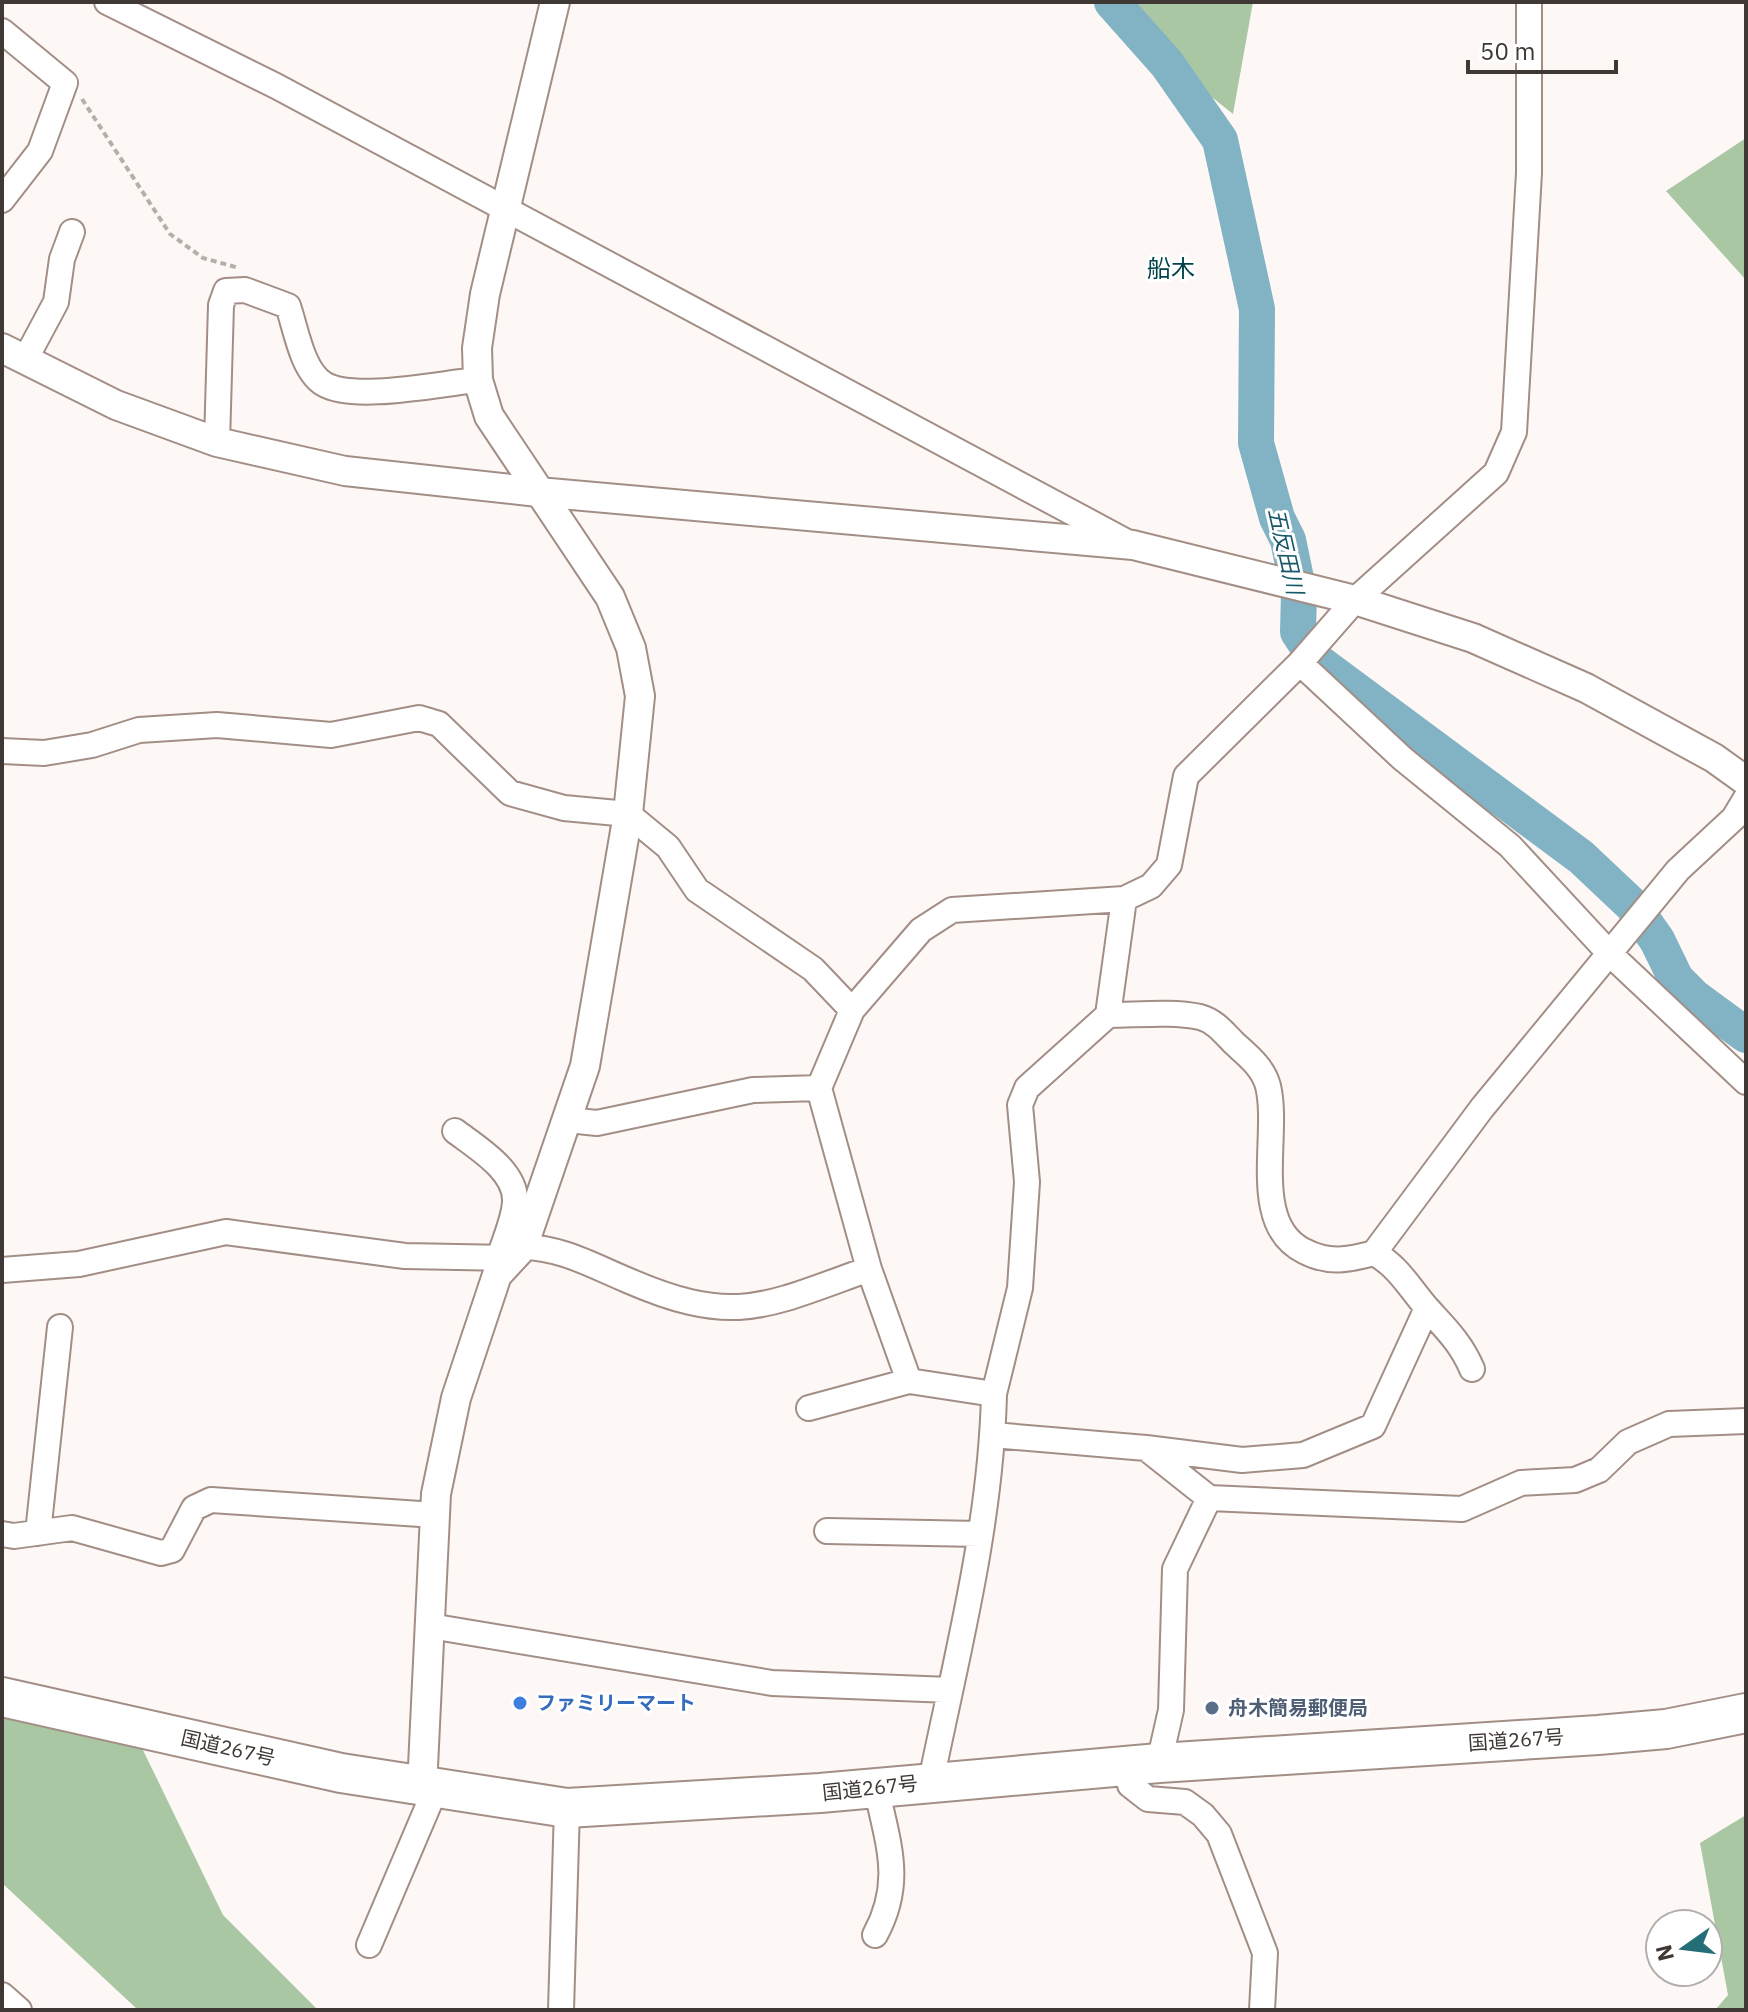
<svg xmlns="http://www.w3.org/2000/svg" width="1748" height="2012" viewBox="0 0 1748 2012" font-family="'IBM Plex Sans','Noto Sans JP',sans-serif">
<style>
.forest{fill:#aac7a4}
.lines{fill:none;stroke-linecap:round;stroke-linejoin:round}
.river{stroke:#82b3c4;stroke-width:36}
.minor-casing{stroke:#a38e86;stroke-width:28}
.tertiary-casing{stroke:#a38e86;stroke-width:32}
.trunk-casing{stroke:#a38e86;stroke-width:42}
.path{stroke:#b5afac;stroke-width:4;stroke-dasharray:6 4;stroke-linecap:butt}
.minor{stroke:#fff;stroke-width:24}
.tertiary{stroke:#fff;stroke-width:28}
.trunk{stroke:#fff;stroke-width:38}
.shop-dot{fill:#3f7fe0;stroke:#fff;stroke-width:3}
.service-dot{fill:#5c6f8a;stroke:#fff;stroke-width:3}
.labels{text-anchor:middle;stroke-width:6;stroke-linejoin:round;paint-order:stroke}
.shop-label{font-size:20px;font-weight:bold;fill:#366cbe;stroke:#fff;text-anchor:start}
.service-label{font-size:20px;font-weight:bold;fill:#4e5e75;stroke:#fff;text-anchor:start}
.street-label{font-size:20px;fill:#403834;stroke:#fff}
.water-label{font-size:22px;font-style:italic;fill:#16586a;stroke:#fff}
.quarter-label{font-size:24px;fill:#00434a;stroke:#fff}
</style>
<rect width="100%" height="100%" fill="#fdf8f6"/>
<path class="forest" d="M1114,2H1253L1233,114L1150,48Z
M1746,138V280L1666,191Z
M2,1714L142,1748L223,1915L318,2010H138L2,1883Z
M1746,1815V2010H1715L1728,1995L1700,1843Z"/>
<g class="lines">
<path class="river" d="M1112,2L1167,64L1220,140L1257,309L1256,443L1277,518L1288,540L1299,593L1298,632L1318,662L1581,857L1633,906L1657,940L1676,979L1694,997L1746,1035"/>
<defs>
<path id="minor" d="M107,2L276,86L1127,542
M2,31L65,83L40,151L2,200
M25,360L56,302L62,259L72,232
M217,442L221,305L226,291L245,290L288,306C296,329 302,371 324,384C354,402 442,383 478,380
M1300,663L1403,759L1510,846L1611,955L1746,1082
M2,751L44,753L92,745L139,730L217,725L331,735L419,718L439,724L510,793L564,808L628,814L668,847L697,890L813,969L852,1010
M1108,1015C1137,1015 1172,1011 1200,1017C1215,1021 1224,1033 1234,1043C1247,1055 1263,1067 1268,1086C1280,1135 1249,1224 1304,1251C1329,1264 1348,1260 1374,1253
M568,1120L597,1123L753,1090L819,1088
M455,1131C476,1147 517,1171 515,1202C514,1220 504,1241 499,1258
M523,1247C563,1248 591,1265 627,1280C735,1327 765,1306 869,1269
M2,1270L79,1264L226,1232L405,1256L512,1258
M1472,1369C1461,1343 1446,1329 1427,1308C1409,1287 1398,1266 1374,1253L1482,1108L1678,870L1734,818L1746,798
M994,1394L1020,1288L1027,1182L1020,1105L1027,1088L1108,1015L1124,899
M809,1408L909,1381
M993,1435L1146,1448L1209,1498
M1146,1448L1242,1460L1303,1455L1373,1426L1427,1308
M827,1531L979,1534
M38,1533L60,1327
M2,1534L14,1536L72,1528L161,1553L172,1550L194,1508L211,1500L435,1515
M430,1626L772,1683L950,1690
M1159,1763L1171,1710L1175,1569L1209,1498L1462,1509L1521,1483L1575,1480L1599,1470L1628,1442L1669,1424L1746,1421
M1127,1766L1130,1785L1148,1799L1185,1802L1203,1815L1219,1834L1265,1953L1262,2010
M931,1781C957,1654 991,1525 994,1394L909,1381L869,1269L819,1088L852,1010L921,930L952,910L1124,899L1151,886L1169,865L1186,776L1300,663L1355,600L1496,473L1514,432L1529,173V2
M875,1935C904,1882 888,1844 876,1787
M369,1945L435,1790
M2,1995L19,2010
M561,2010L567,1808"/>
<path id="tertiary" d="M2,348L116,405L217,442L345,471L538,492L1133,545L1355,600L1473,638L1586,688L1714,758L1746,781
M422,1788L436,1494L456,1398L497,1275L523,1247L585,1066L628,814L640,696L631,648L610,597L489,416L478,380L477,348L485,294L555,2"/>
<path id="trunk" d="M2,1697L341,1773L567,1808L820,1793L1159,1763L1598,1735L1666,1729L1746,1713"/>
</defs>
<use href="#minor" class="minor-casing"/>
<use href="#tertiary" class="tertiary-casing"/>
<use href="#trunk" class="trunk-casing"/>
<path class="path" d="M82,99L170,234L203,258L239,268"/>
<use href="#minor" class="minor"/>
<use href="#tertiary" class="tertiary"/>
<use href="#trunk" class="trunk"/>
</g>
<circle class="shop-dot" cx="520" cy="1703" r="8"/>
<circle class="service-dot" cx="1212" cy="1708" r="8"/>
<g class="labels">
<g class="shop-label">
<text x="536" y="1710">ファミリーマート</text>
</g>
<g class="service-label">
<text x="1228" y="1715">舟木簡易郵便局</text>
</g>
<g class="street-label">
<text transform="translate(1516 1740) rotate(-4)" y="7">国道267号</text>
<text transform="translate(228 1748) rotate(13)" y="7">国道267号</text>
<text transform="translate(870 1788) rotate(-6)" y="7">国道267号</text>
</g>
<g class="water-label">
<text transform="translate(1286 551) rotate(77)" y="8">五反田川</text>
</g>
<g class="quarter-label">
<text x="1171" y="277">船木</text>
</g>
</g>
<rect width="1748" height="2012" fill="none" stroke="#403834" stroke-width="8"/>
<g transform="translate(1684 1948) rotate(256)"><circle r="38" fill="#ffffff" stroke="#b3afae" stroke-width="2"/>
<path d="M0-6L14 30L0 20L-14 30Z" fill="#246e77"/>
<text y="-12" font-size="22" font-weight="bold" text-anchor="middle" fill="#403834">N</text>
</g>
<path d="M1468 60v12h148v-12" fill="none" stroke="#403834" stroke-width="4"/>
<text x="1480" y="60" font-size="24" fill="#403834" stroke="#ffffff" stroke-width="6" paint-order="stroke">50 m</text>
</svg>
